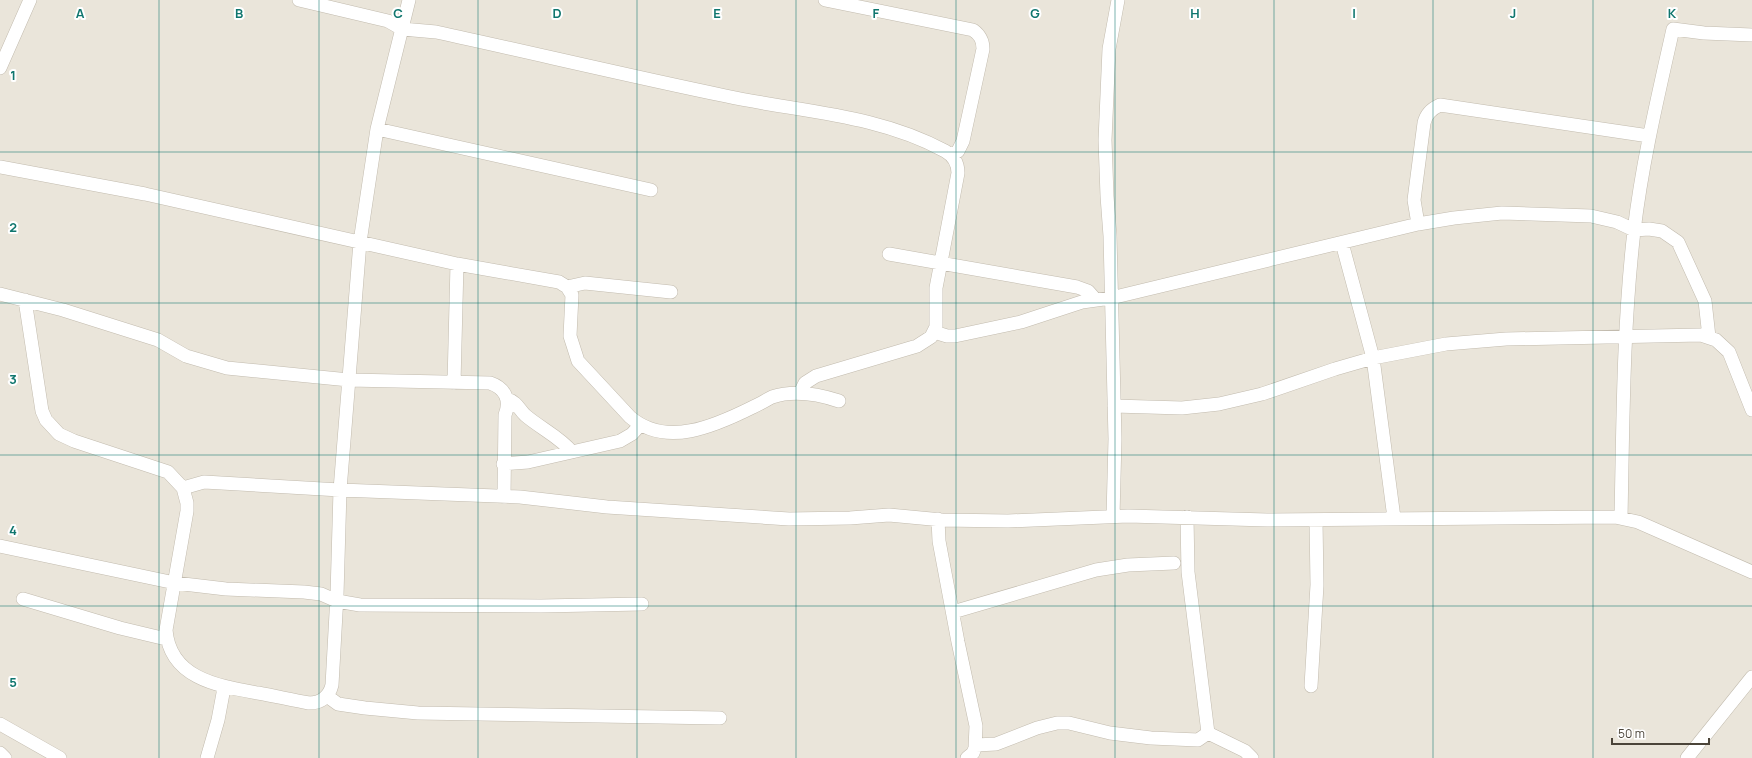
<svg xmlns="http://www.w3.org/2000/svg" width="1752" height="758" viewBox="0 0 1752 758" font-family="Manrope,sans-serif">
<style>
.residential{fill:#eae5da}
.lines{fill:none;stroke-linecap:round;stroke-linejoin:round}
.street-casing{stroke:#c2bbae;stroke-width:14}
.street{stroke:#fff;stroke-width:13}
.grid{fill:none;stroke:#0f766e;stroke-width:1;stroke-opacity:0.55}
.grid-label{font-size:13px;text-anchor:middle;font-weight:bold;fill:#0f766e;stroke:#fff;stroke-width:4;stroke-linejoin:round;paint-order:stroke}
</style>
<rect width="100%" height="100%" fill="#f6f3ec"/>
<path class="residential" d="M0,0H1752V758H0Z"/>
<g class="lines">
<defs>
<path id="street" d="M299,0L388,21L402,29L436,32C533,53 629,76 726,96C800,112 877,114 945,151C954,156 958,164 958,173L936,288V327L931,337L917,346L816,376L805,383L800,393
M825,0L973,30C980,35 983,40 983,49L963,141L958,151L951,155
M0,68L30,0
M377,129L651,190
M0,167L145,194L457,264L559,282L567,287L572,295L570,336L578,361L630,417C666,448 715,426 753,407C760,404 766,400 772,397C793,390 818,394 839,401
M1418,224L1414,200L1424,123C1426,114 1431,109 1440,105L1649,136
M1342,243L1373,358L1394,518
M889,254L1077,287L1088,291L1096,300
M567,287L585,283L671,292
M0,294L63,310L158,340L186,356L227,368L349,380L490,383C505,388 511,400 505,415L504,497
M25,300L42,411L46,420L59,434L74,441L168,472L183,488L187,503V511L166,630C170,679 219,686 258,693C275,696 292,700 309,703C321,703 329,697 332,685L337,595L340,490L360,242L377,129L409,0
M934,332L947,336H955L1021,322L1082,302L1111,298L1418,224L1454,218L1502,213L1591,216L1617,222L1634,230L1649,229L1662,231L1678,242L1705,301L1709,337
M454,383L457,264
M507,399C517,402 519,409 525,415C540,428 560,437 572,452
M1114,406L1182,408L1219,404L1262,394L1335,369L1373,358L1446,344L1506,339L1701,335L1716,340L1729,352L1752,410
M503,464L528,462L620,441L632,434L640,425
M183,488L204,482L340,490L520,497L607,507L789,519L850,518L889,515L942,520L1008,521L1128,516L1267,520L1615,517L1638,522L1752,572
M1113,517L1115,439L1110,236L1107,196L1105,140L1109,49L1118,0
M1621,518C1623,422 1623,326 1634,231C1642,163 1658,96 1673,29L1704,33L1752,35
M938,519L939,541L958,642L976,726L975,748L973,753L967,758
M0,546L175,583L226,589L304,592L321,594L337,601L360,605L541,606L642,604
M23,599L120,628L166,639
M953,612L1096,570L1128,565L1174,563
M1311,686L1317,585L1316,520
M327,696L338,704L365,708L418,713L720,718
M0,724L60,758
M1208,733L1245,751L1252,758
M976,745L996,744L1037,728L1057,723H1069L1110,733L1151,738L1198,740L1208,733L1188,572L1187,517
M0,753L5,758
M207,758L218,720L224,688
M1687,758L1752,677"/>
</defs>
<use href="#street" class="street-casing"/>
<use href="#street" class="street"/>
</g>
<path class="grid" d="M159,0V758M319,0V758M478,0V758M637,0V758M796,0V758M956,0V758M1115,0V758M1274,0V758M1433,0V758M1593,0V758M0,152H1752M0,303H1752M0,455H1752M0,606H1752"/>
<g class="grid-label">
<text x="80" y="18">A</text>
<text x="239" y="18">B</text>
<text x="398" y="18">C</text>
<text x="557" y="18">D</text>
<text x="717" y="18">E</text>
<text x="876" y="18">F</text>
<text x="1035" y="18">G</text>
<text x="1195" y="18">H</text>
<text x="1354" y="18">I</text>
<text x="1513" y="18">J</text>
<text x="1672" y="18">K</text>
<text x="13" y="80">1</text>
<text x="13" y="232">2</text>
<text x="13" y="384">3</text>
<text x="13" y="535">4</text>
<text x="13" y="687">5</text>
</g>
<path d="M1612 738v6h97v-6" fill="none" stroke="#4b4439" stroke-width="2"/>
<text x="1618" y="738" font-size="12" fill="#4b4439" stroke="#ffffff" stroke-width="3" paint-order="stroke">50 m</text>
</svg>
